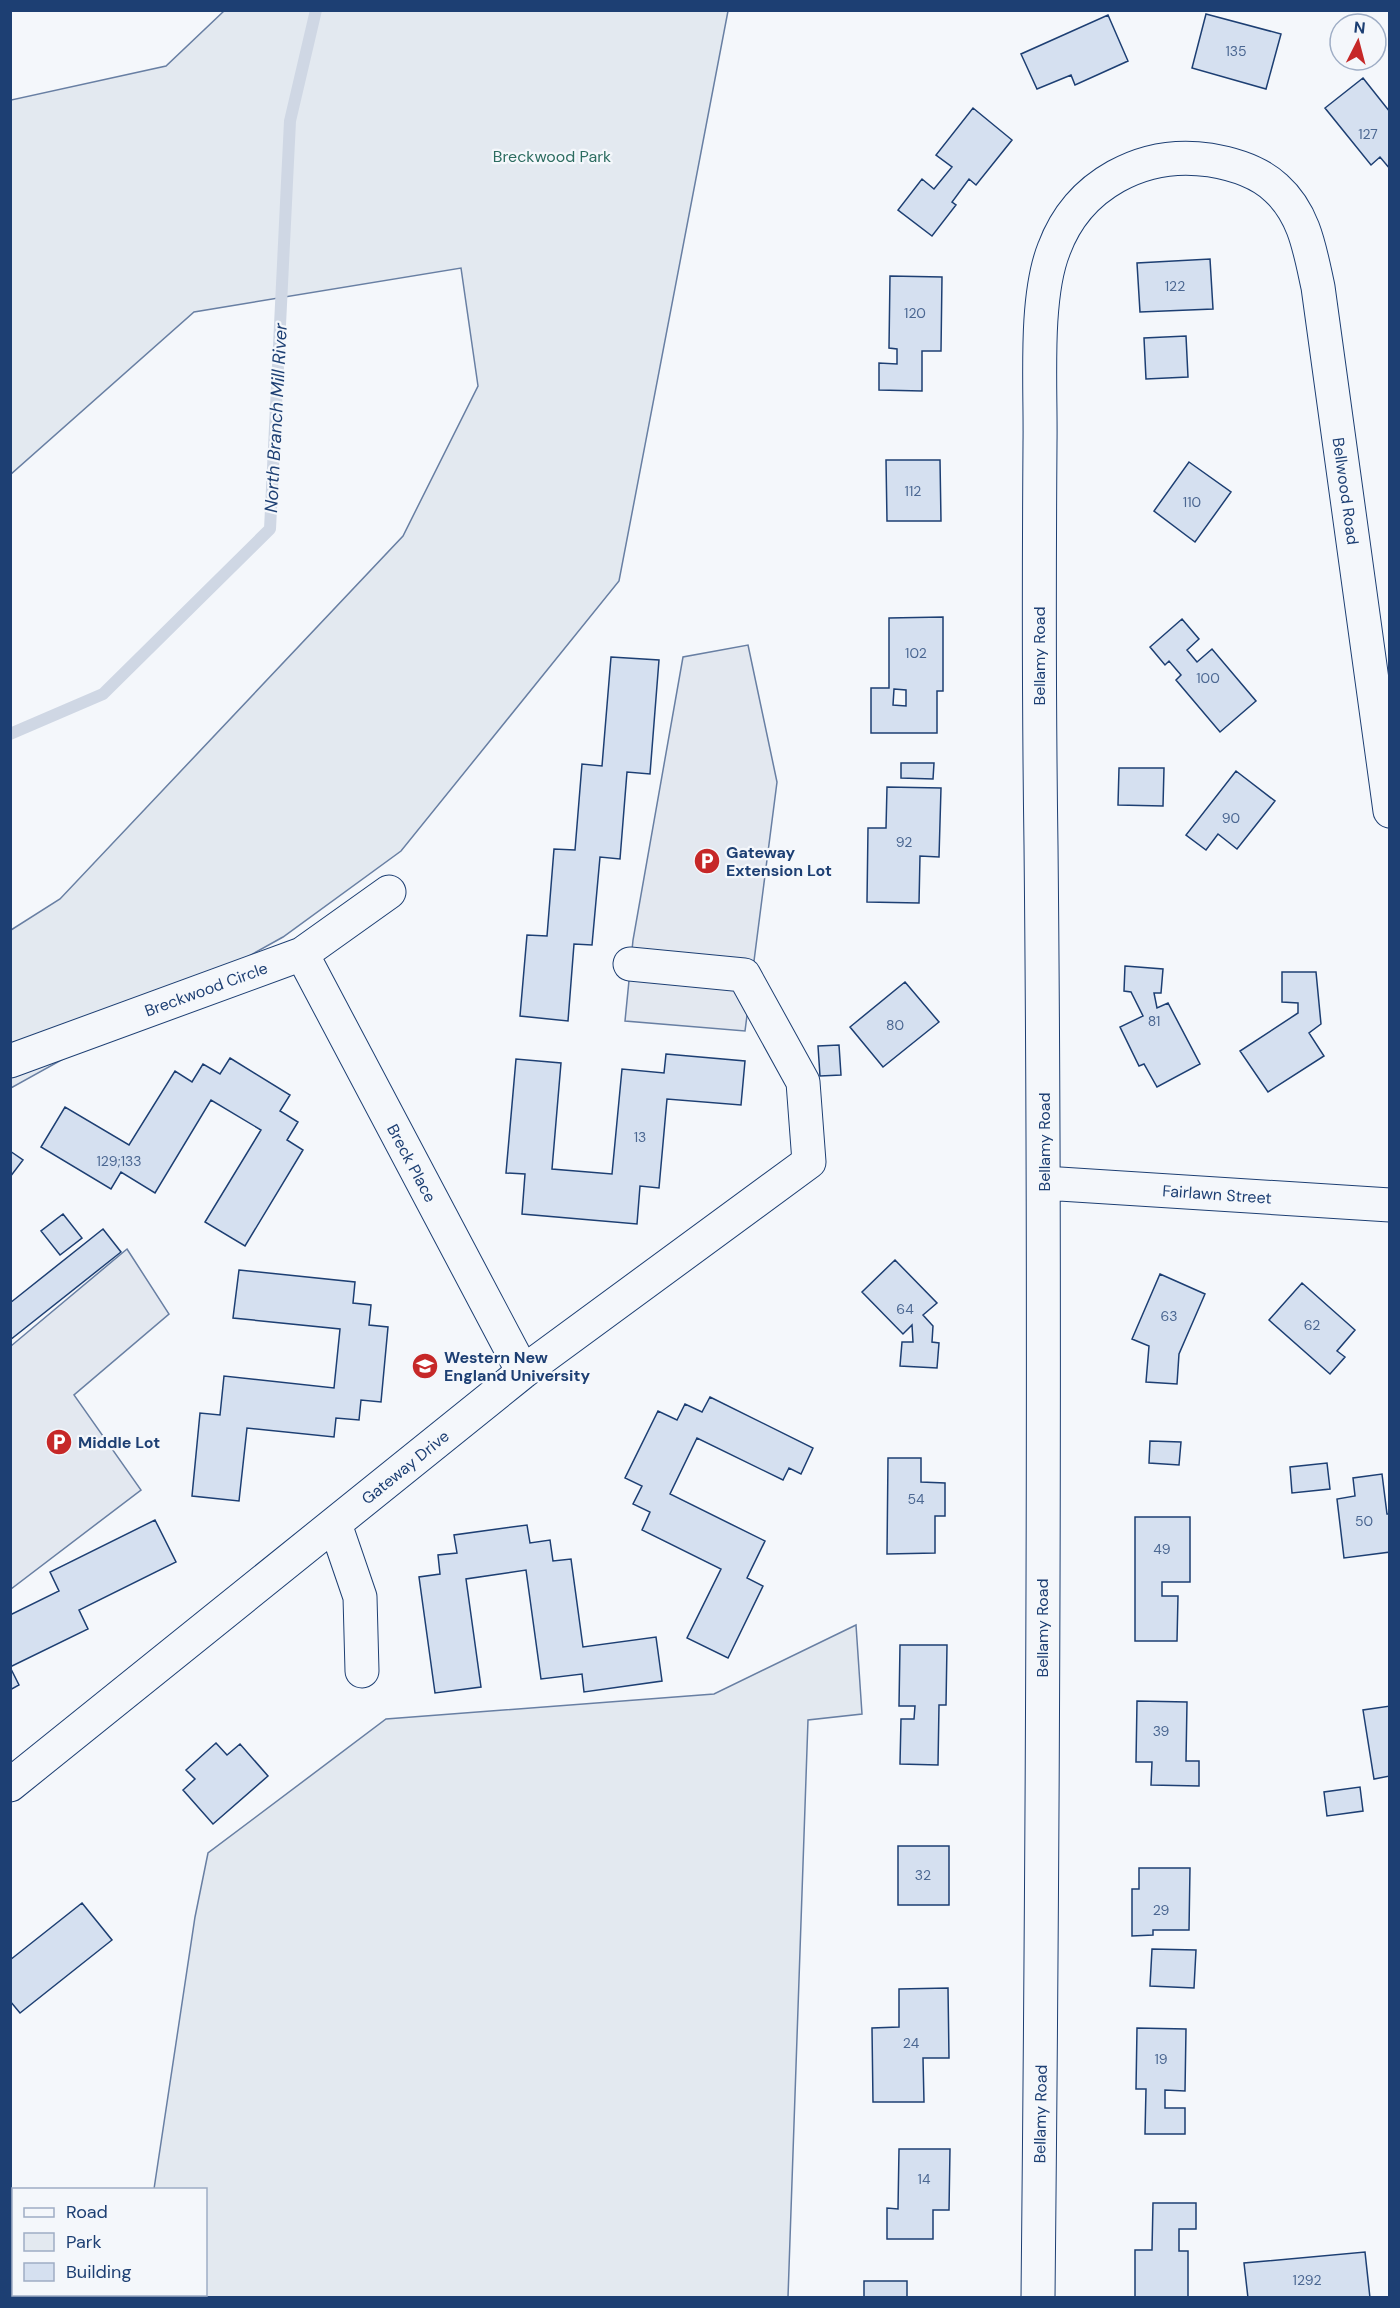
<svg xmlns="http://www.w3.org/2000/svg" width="1400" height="2308" viewBox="0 0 1400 2308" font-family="'DM Sans',sans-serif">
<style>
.green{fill:#e3e9f0;stroke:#687fa3;stroke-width:1.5}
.parking{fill:#e3e8f0;stroke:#687fa3;stroke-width:1.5}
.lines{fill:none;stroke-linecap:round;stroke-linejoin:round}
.stream{stroke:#cfd7e4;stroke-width:12}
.building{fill:#d5e0f0;stroke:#1d3f73;stroke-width:1.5;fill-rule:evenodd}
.minor-casing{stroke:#1d3f73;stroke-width:35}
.minor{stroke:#f4f7fb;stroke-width:33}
.labels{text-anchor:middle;stroke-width:4.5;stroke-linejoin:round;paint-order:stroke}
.number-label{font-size:14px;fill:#4b6792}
.park-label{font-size:16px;fill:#2c6c60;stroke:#f4f7fb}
.street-label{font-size:16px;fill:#1d3f73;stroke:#f4f7fb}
.poi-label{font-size:16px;font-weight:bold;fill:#1d3f73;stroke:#f4f7fb;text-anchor:start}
.water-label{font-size:18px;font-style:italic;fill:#1d3f73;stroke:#f4f7fb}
</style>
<rect width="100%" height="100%" fill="#f4f7fb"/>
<path class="green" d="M224,11H728L619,581L401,851L283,937L11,1088V930L60,899L403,536L478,386L461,268L194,312L11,474V100L166,66Z
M856,1625L862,1714L808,1720L788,2297H135L136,2294H206V2190L154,2189L195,1917L208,1853L386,1719L714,1694Z"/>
<path class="parking" d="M748,645L777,782L745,1031L625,1021L633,940L683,657Z
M127,1249L169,1314L74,1395L141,1490L11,1589V1346Z"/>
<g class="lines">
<path class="stream" d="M10,734L103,694L270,529L290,121L316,10"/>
</g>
<path class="building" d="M1206,14L1281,34L1266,89L1192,68Z
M1108,15L1128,61L1075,85L1071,75L1037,89L1021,54Z
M1363,78L1390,112V169L1380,157L1371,165L1325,108Z
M973,108L1012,140L976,185L969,179L952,202L956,205L932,236L898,210L922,179L934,189L952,167L936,155Z
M1210,259L1213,309L1140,312L1137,263Z
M890,276L942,277L941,351H922V391L879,390V363L897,364V349L889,348Z
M1186,336L1188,377L1146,379L1144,338Z
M886,460H940L941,521H887Z
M1189,462L1231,492L1195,542L1154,511Z
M943,617V691H937V733H871V688H889V618ZM894,689L906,690V706L893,705Z
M1182,619L1199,639L1187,650L1197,662L1212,649L1256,701L1220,732L1176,680L1181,675L1169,661L1165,665L1150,647Z
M611,657L659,660L650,774L627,772L620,859L600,857L592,945L574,944L568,1021L520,1016L527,935L547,936L554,849L575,850L582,764L602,766Z
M901,763H934L933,779L901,778Z
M1119,768H1164L1163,806L1118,805Z
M1236,771L1275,801L1237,849L1218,834L1206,850L1186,835Z
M887,787L941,788L939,857L920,856L919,903L867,902L868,828H886Z
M1125,966L1163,969L1161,993H1154L1157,1008L1168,1003L1200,1064L1157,1087L1144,1064L1139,1066L1120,1027L1143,1016L1131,992L1124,991Z
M1282,972H1316L1321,1024L1309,1033L1324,1056L1268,1092L1240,1051L1298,1013V1003L1282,1002Z
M905,982L939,1022L883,1067L850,1027Z
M839,1045L841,1075L820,1076L818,1046Z
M666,1054L745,1061L741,1105L667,1099L659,1188L640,1186L637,1224L522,1214L525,1174L506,1173L516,1059L561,1063L552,1169L612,1174L622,1069L664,1073Z
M230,1058L290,1095L280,1111L298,1122L287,1140L303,1150L245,1246L205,1222L261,1130L211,1100L155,1193L121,1172L111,1189L41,1147L65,1107L129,1145L175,1071L192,1082L203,1064L220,1074Z
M10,1151L23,1160L10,1177Z
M63,1214L82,1238L60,1255L41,1231Z
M103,1229L121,1252L10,1340V1303Z
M895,1260L937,1303L923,1315L933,1326L932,1342L939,1343L937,1368L900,1366L902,1342H913L912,1325L903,1334L862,1292Z
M239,1270L355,1282L353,1303L371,1305L369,1325L388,1327L381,1402L361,1400L359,1420L336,1418L334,1437L247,1428L239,1501L192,1496L200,1413L220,1415L224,1376L334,1388L340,1329L233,1318Z
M1160,1274L1205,1294L1179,1354L1177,1384L1146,1382L1149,1346L1132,1339Z
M1302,1283L1355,1330L1337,1351L1345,1357L1330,1374L1269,1320Z
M710,1397L813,1448L801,1474L789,1468L783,1480L697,1438L670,1494L765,1541L747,1578L763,1586L728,1658L687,1638L721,1569L642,1530L650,1512L633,1504L642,1486L625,1478L658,1411L677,1420L685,1404L702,1412Z
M1150,1441L1181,1442L1179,1465L1149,1463Z
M888,1458H921V1482L945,1483V1516H935V1553L887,1554Z
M1327,1463L1330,1489L1292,1493L1290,1467Z
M1382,1474L1387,1514H1390V1552L1344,1558L1337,1499L1355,1496L1353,1478Z
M1135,1517H1190V1582H1162V1596H1178L1177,1641H1135Z
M155,1520L176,1562L79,1610L88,1629L10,1667V1615L59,1591L50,1572Z
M527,1525L530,1543L550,1540L553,1561L571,1559L583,1647L656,1637L662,1681L584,1692L582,1674L541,1679L526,1570L466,1579L481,1687L435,1693L419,1577L440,1574L438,1555L457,1553L454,1535Z
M900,1645H947L946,1705H939L938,1765L900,1764L901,1719H914L915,1706H899Z
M10,1667L19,1685L10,1690Z
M1137,1701L1187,1702L1186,1761H1199V1786L1151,1785L1152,1762H1136Z
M1390,1706V1776L1374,1779L1363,1710Z
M216,1743L227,1755L240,1744L268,1776L213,1824L183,1790L195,1779L186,1770Z
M1360,1787L1363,1811L1327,1816L1324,1792Z
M898,1846H949V1905H898Z
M1139,1868H1190L1189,1930H1153V1935L1132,1936V1889H1139Z
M82,1903L112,1940L20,2013L10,2001V1960Z
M1152,1949L1196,1950L1194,1988L1150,1986Z
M948,1988L949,2058H923L924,2102H873L872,2028L899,2027V1989Z
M1137,2028L1186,2029L1185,2091L1165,2090V2108H1185V2134H1145L1146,2089H1136Z
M899,2149H950L949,2210H933V2239H887V2208L898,2209Z
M1153,2203H1196V2229H1179V2251H1188V2298H1135V2250H1152Z
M1365,2252L1370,2298H1248L1244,2263Z
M864,2281H907V2298H864Z"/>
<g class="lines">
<defs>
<path id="minor" d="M302,954L523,1372
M10,1061L302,954L389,892
M1044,1183L1390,1205
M335,1524L360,1597L362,1671
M10,1785L523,1372L809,1162L803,1082L744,975L630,964
M1038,2298C1043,1813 1046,1329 1041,845C1039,711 1039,577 1040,443C1041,388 1034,299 1054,249C1078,184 1143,150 1210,160C1234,164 1258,171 1276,188C1305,214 1310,251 1318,287L1390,811"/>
</defs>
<use href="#minor" class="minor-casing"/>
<use href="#minor" class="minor"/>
</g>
<defs>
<symbol id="parking-disc" viewBox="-11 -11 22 22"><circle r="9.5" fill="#c62828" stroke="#f4f7fb"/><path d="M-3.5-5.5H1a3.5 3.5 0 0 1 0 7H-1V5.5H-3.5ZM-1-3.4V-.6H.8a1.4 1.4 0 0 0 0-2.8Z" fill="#fff"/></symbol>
<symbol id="university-disc" viewBox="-11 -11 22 22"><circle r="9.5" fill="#c62828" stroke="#f4f7fb"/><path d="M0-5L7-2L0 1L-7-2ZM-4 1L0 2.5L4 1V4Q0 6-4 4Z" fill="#fff"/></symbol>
</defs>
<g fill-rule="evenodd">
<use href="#parking-disc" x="692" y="846" width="30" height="30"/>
<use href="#university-disc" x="410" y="1351" width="30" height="30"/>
<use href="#parking-disc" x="44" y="1427" width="30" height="30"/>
</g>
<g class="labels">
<g class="number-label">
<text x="1236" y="56">135</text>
<text x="1368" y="139">127</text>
<text x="1175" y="291">122</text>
<text x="915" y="318">120</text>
<text x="913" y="496">112</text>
<text x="1192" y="507">110</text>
<text x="916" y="658">102</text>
<text x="1208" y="683">100</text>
<text x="1231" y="823">90</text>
<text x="904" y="847">92</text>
<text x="1154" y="1026">81</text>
<text x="895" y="1030">80</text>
<text x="640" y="1142">13</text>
<text x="119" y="1166">129;133</text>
<text x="905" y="1314">64</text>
<text x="1169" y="1321">63</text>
<text x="1312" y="1330">62</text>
<text x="916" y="1504">54</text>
<text x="1364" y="1526">50</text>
<text x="1162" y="1554">49</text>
<text x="1161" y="1736">39</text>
<text x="923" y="1880">32</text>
<text x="1161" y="1915">29</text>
<text x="911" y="2048">24</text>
<text x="1161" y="2064">19</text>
<text x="924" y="2184">14</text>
<text x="1307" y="2285">1292</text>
</g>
<g class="park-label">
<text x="552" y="162">Breckwood Park</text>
</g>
<g class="street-label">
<text transform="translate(1346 491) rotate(82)" y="6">Bellwood Road</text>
<text transform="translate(1039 656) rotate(-90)" y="6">Bellamy Road</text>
<text transform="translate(206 989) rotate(-20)" y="6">Breckwood Circle</text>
<text transform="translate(1044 1142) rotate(-90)" y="6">Bellamy Road</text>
<text transform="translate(412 1163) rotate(62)" y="6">Breck Place</text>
<text transform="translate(1217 1194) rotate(4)" y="6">Fairlawn Street</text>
<text transform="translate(405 1467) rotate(-39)" y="6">Gateway Drive</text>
<text transform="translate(1042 1628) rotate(-90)" y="6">Bellamy Road</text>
<text transform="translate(1040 2114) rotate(-89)" y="6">Bellamy Road</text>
</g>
<g class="poi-label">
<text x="726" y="858">Gateway<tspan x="726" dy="18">Extension Lot</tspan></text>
<text x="444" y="1363">Western New<tspan x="444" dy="18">England University</tspan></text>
<text x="78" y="1448">Middle Lot</text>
</g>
<g class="water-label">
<text transform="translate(276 418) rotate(-87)" y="6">North Branch Mill River</text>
</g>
</g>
<rect width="1400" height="2308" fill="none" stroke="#1d3f73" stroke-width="24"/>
<rect x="12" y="2188" width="195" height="108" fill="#f4f7fb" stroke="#9eadc5" stroke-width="1.5"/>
<rect x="24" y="2208" width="30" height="9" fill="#f4f7fb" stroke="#9eadc5" stroke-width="1.5"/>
<text x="66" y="2218" font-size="18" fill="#1d3f73">Road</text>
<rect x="24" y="2233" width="30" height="18" fill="#e3e9f0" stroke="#9eadc5" stroke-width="1.5"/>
<text x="66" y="2248" font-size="18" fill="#1d3f73">Park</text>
<rect x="24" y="2263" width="30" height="18" fill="#d5e0f0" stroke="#9eadc5" stroke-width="1.5"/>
<text x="66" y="2278" font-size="18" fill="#1d3f73">Building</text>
<g transform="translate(1358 42) rotate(6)"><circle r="28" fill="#f4f7fb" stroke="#9eadc5" stroke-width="1.5"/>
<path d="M0-4.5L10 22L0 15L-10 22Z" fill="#c62828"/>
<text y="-9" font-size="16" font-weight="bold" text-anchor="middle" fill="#1d3f73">N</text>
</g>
</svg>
